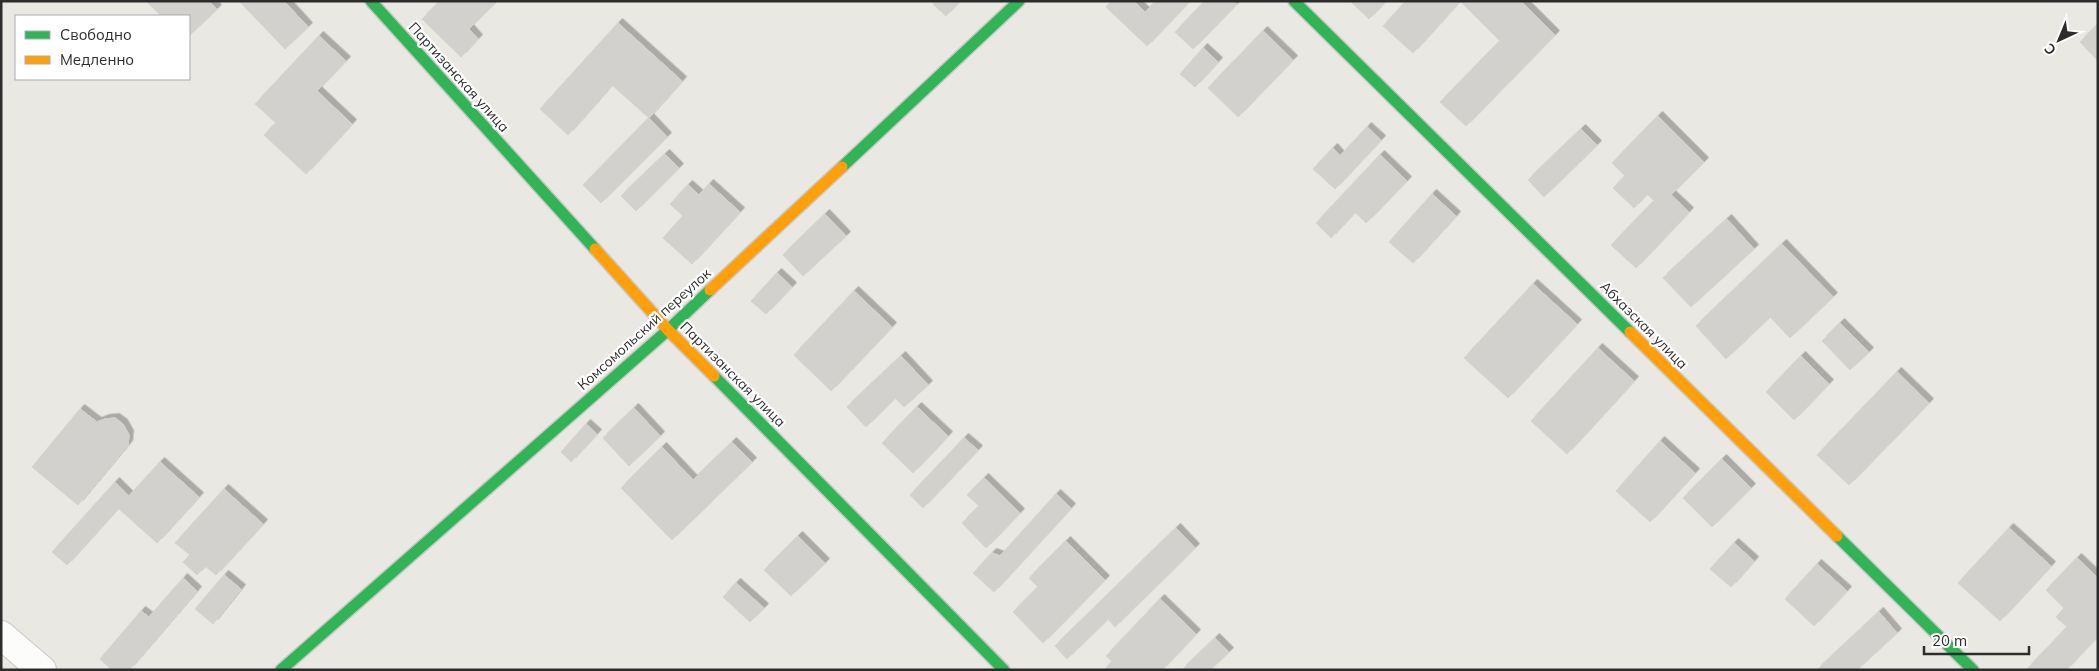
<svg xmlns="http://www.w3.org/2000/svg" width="2099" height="671" viewBox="0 0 2099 671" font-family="Mulish,sans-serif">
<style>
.building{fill:#d3d1cd;stroke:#d5d3ce;filter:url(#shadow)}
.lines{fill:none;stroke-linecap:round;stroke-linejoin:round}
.street-casing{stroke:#c8c7c7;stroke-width:30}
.fast-casing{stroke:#c8c7c7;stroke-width:14}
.slow-casing{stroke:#c8c7c7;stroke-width:14}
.street{stroke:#fcfcfb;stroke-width:28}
.fast{stroke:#30b455;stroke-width:11}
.slow{stroke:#ff9f0a;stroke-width:11}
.labels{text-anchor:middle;stroke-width:4.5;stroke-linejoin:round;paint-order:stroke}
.street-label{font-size:14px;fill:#2c2c2c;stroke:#fff}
</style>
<defs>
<filter id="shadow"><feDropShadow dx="4.5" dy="-4.5" stdDeviation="0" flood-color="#0004"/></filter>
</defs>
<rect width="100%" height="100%" fill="#eae8e2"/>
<path class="building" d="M146,1H209L217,9L189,36V16H161Z
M239,1H284L308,27L285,49Z
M440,1H493L495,3L469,29L478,39L461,57L422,19Z
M935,1H960L946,16L933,4Z
M1111,1H1134L1145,12L1156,1H1190L1147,46L1106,7Z
M1205,1H1234L1237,4L1193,49L1175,32Z
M1350,1H1386L1369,19Z
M1406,1H1460L1413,53L1383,26Z
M1460,1H1521L1555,35L1466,126L1440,102L1500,41Z
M618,23L682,81L649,118L612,85L568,135L540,109Z
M2098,24V61L2080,42Z
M1263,31L1293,60L1238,117L1208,88Z
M319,36L346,61L317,91L352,124L306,174L264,135L276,123L255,104Z
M1203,48L1218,62L1195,87L1180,74Z
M1658,116L1704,162L1660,206L1647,194L1634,208L1613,188L1625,176L1612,163Z
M649,118L667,137L601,203L583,185Z
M1367,127L1381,140L1335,189L1313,169L1333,148L1340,156Z
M1581,129L1597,145L1544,197L1528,180Z
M665,154L679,168L636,211L621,196Z
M1380,155L1407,181L1366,223L1355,212L1331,238L1316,223Z
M709,184L740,212L692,264L663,238L683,216L670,204L688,185L699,195Z
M1432,194L1456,216L1413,263L1389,242Z
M1671,195L1689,212L1636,268L1611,245L1654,201L1660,206Z
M825,214L846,236L803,276L783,255Z
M1727,219L1754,249L1691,307L1663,278Z
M1782,244L1833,297L1790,338L1770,317L1726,359L1696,326Z
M777,273L792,287L766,314L751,301Z
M1533,284L1577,324L1508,398L1464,358Z
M854,291L892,327L831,391L794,355Z
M1840,323L1869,352L1850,370L1822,341Z
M1598,348L1634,381L1567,454L1531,421Z
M901,356L928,385L904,407L895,398L866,427L847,407Z
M1801,356L1829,384L1794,420L1766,392Z
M1897,372L1929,403L1849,485L1817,455Z
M917,407L948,436L913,473L882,443Z
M634,408L660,436L629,466L603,438Z
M80,409L97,422L105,419L115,418L123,424L129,435L128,445L78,505L32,467Z
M586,424L597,434L571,462L561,452Z
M964,438L978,450L923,508L910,495Z
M1660,441L1695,473L1650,522L1616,491Z
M732,442L752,462L672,540L621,488L662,447L693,480Z
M1722,459L1751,488L1712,527L1683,498Z
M160,462L199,497L157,543L118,508Z
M984,478L1020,513L986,548L962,523L979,506L967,495Z
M115,482L129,496L67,565L52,552Z
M224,489L263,524L216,575L205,566L197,575L183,562L190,555L175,543Z
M1056,494L1071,508L994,592L973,573L992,553L1000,556Z
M1176,528L1195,548L1115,627L1108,619L1067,659L1055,646Z
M2009,528L2051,566L2000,621L1958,583Z
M798,536L825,563L791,596L764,570Z
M1066,541L1105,580L1043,643L1013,612L1038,587L1029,578Z
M1734,543L1754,561L1731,587L1710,569Z
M2077,558L2098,578V636L2066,670H2026L2067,627L2056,617L2064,608L2046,590Z
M1817,564L1847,591L1814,626L1785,599Z
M224,575L241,589L213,624L195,609Z
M183,578L197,591L129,670H112L100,659L141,611L149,617Z
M736,583L764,608L750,622L723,597Z
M1160,599L1196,634L1162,670H1104L1112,661L1106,656Z
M1879,612L1897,633L1857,670H1817Z
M1215,638L1229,652L1210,670H1182Z"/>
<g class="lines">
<defs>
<path id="street" d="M1,635L42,670"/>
<path id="fast" d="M371,1L595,249
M1294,1L1630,332
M842,167L1019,1
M714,376L1004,670
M1837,536L1973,670
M281,670L668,330L710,290"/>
<path id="slow" d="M595,249L668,330L714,376
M710,290L842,167
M1630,332L1837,536"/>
</defs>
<use href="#street" class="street-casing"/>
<use href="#fast" class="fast-casing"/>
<use href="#slow" class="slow-casing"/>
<use href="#street" class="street"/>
<use href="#fast" class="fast"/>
<use href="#slow" class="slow"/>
</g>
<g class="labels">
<g class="street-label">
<text transform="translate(459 77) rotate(48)" y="5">Партизанская улица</text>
<text transform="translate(1644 325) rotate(45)" y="5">Абхазская улица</text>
<text transform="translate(644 329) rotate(-42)" y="5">Комсомольский переулок</text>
<text transform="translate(733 374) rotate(45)" y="5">Партизанская улица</text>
</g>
</g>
<rect width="2099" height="671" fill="none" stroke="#2c2c2c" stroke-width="5"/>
<rect x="15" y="15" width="175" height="65" fill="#ffffff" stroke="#ababab"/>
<rect x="25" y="31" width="25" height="8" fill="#30b455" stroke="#ababab"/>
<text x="60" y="40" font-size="15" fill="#2c2c2c">Свободно</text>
<rect x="25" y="56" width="25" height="8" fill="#ff9f0a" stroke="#ababab"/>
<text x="60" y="65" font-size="15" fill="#2c2c2c">Медленно</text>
<g transform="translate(2059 40) rotate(224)" stroke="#ffffff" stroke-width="4" paint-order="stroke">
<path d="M0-4L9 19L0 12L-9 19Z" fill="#2c2c2c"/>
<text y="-8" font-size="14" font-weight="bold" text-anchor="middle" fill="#2c2c2c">С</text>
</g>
<path d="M1924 646v8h105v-8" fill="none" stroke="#2c2c2c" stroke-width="2.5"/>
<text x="1932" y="646" font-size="15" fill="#2c2c2c" stroke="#ffffff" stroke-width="4" paint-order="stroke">20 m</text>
</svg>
